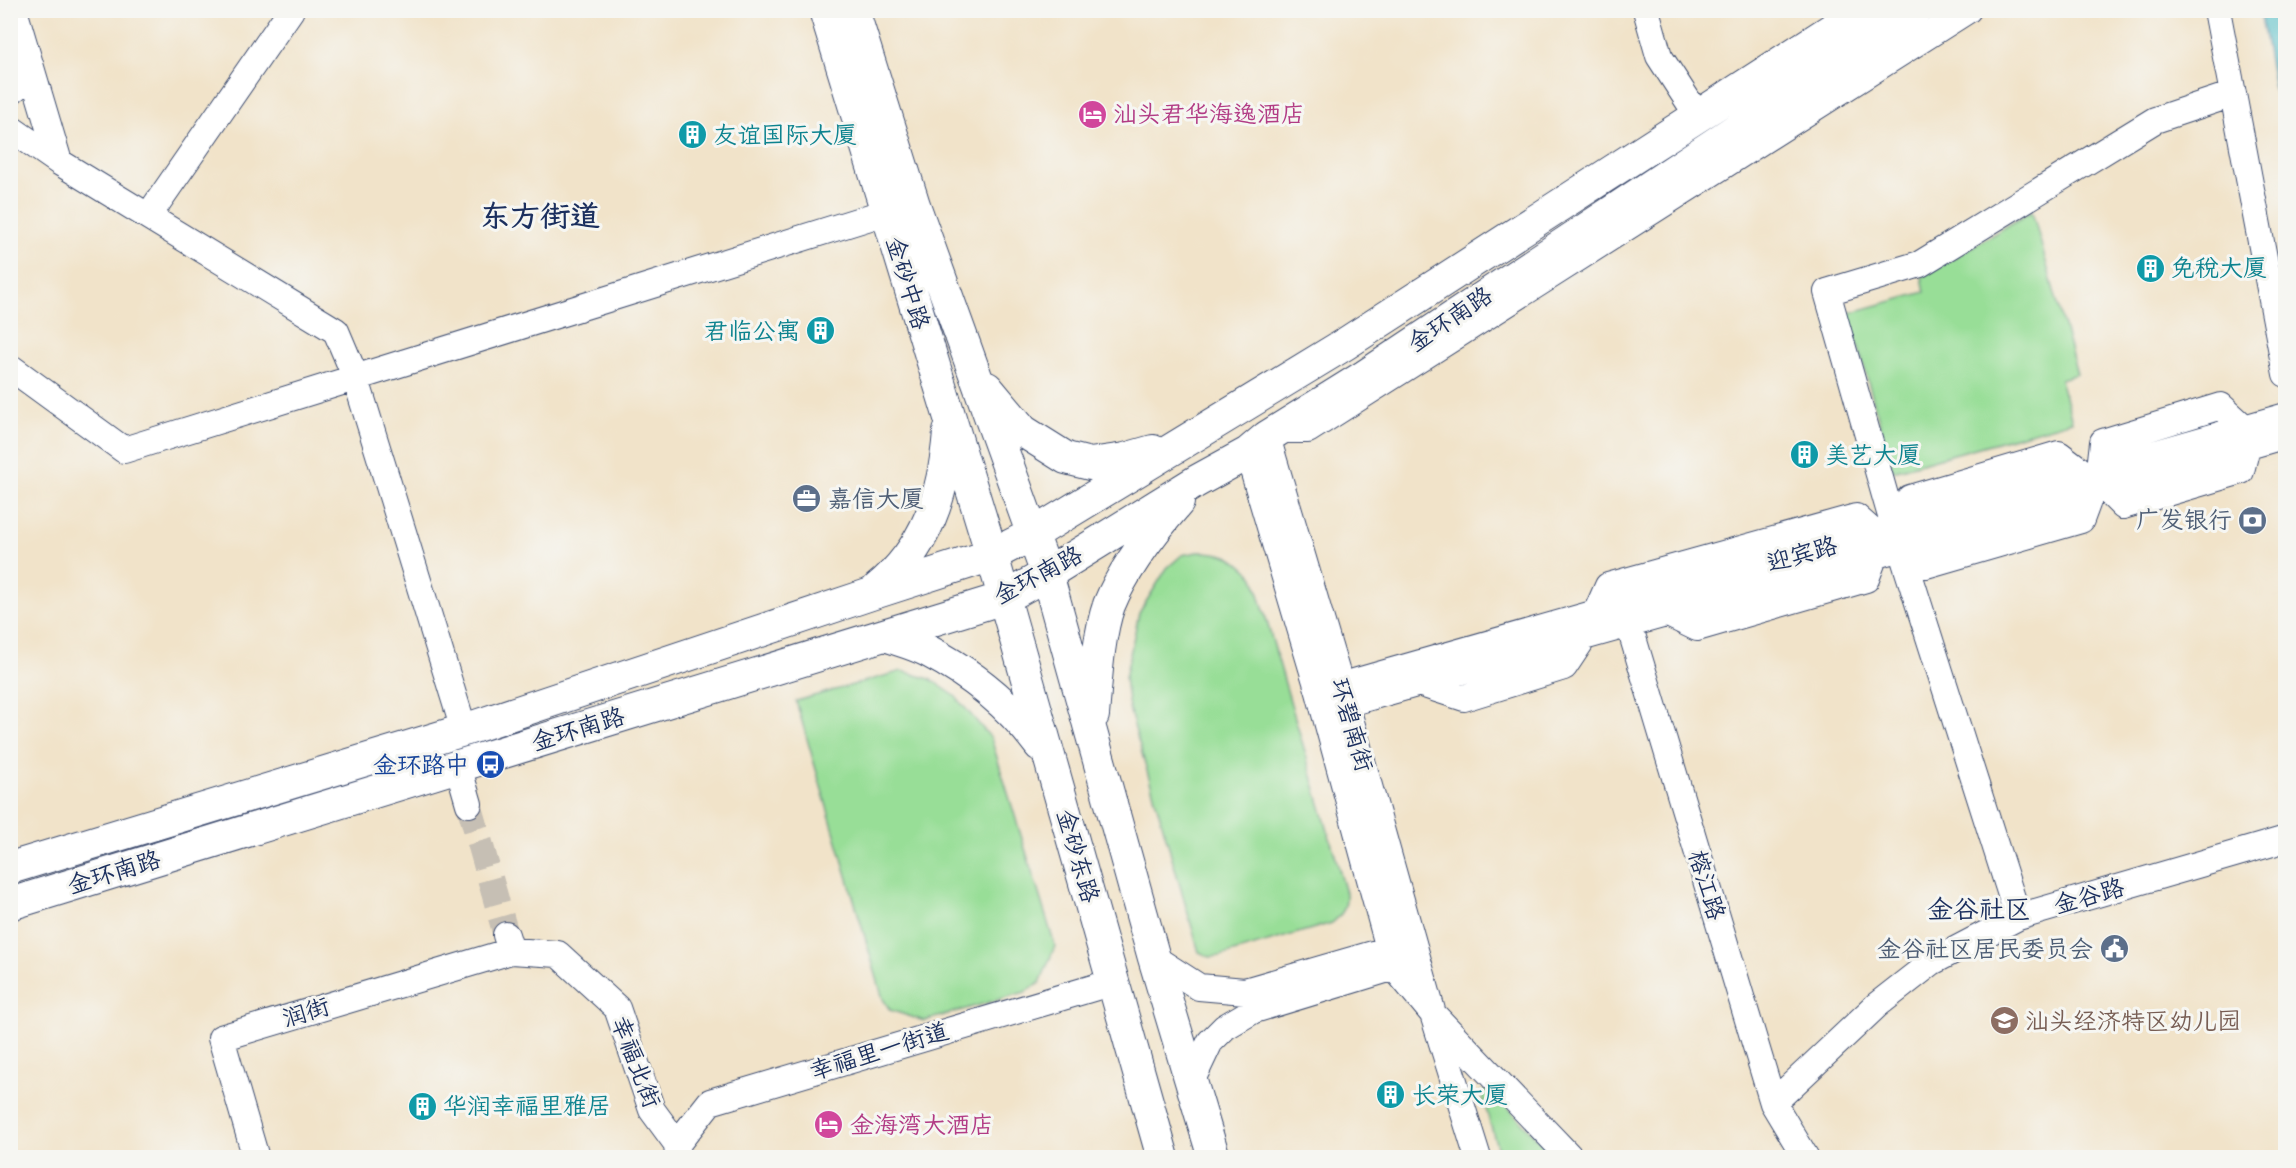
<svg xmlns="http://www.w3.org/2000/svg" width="2296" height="1168" viewBox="0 0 2296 1168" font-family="Dekko,'LXGW WenKai TC',sans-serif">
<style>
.green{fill:#98de97;stroke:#5a867a;stroke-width:1.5}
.water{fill:#4dbbc5;stroke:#347592;stroke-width:1.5}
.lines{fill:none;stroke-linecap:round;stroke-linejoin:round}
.minor-tunnel{stroke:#c6bfb4;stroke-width:26;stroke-dasharray:26 13;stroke-linecap:butt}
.minor-casing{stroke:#3b4a6e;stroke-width:28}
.major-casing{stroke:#3b4a6e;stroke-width:34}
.minor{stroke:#fff;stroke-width:26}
.major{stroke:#fff;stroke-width:32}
.labels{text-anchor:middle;stroke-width:6;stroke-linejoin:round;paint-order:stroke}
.hotel-label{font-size:24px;fill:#b23c85;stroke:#f6f6f2;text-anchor:start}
.culture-label{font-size:24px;fill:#0d838f;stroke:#f6f6f2;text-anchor:start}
.street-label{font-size:24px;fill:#1b2f5e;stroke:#f6f6f2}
.service-label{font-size:24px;fill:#4e5e75;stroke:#f6f6f2;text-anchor:end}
.transit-label{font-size:24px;fill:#164399;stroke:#f6f6f2;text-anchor:end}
.education-label{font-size:24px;fill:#785e54;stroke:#f6f6f2;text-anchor:start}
.neighbourhood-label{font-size:26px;fill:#1b2f5e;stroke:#f6f6f2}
.district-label{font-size:30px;font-weight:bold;fill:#1b2f5e;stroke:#f6f6f2}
</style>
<rect width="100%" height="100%" fill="#f6f6f2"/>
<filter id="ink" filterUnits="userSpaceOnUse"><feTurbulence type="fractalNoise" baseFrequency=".0167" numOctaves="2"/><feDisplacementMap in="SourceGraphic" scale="12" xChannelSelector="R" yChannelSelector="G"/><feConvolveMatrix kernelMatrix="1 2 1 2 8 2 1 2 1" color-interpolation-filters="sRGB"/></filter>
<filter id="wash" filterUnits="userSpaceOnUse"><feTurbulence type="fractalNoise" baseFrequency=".008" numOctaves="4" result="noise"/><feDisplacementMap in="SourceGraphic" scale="24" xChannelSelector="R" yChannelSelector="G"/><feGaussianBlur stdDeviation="1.35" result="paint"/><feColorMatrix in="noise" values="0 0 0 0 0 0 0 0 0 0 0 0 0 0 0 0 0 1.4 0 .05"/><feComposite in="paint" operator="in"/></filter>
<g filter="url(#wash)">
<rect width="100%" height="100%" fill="#f1e3c9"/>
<path class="green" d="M2032,211L2077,374L2060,379L2072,421L1893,471L1849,313L1925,292L1922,277Z
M1197,552C1227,552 1233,556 1254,577L1346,893C1347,907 1343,914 1332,923L1220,956L1210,957L1199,952L1129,708L1125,678L1139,613L1167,568L1182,555Z
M902,671L930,679L955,696L991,738L1055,946L1040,983L1025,992L924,1021L890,1010L883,999L796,701Z
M1491,1089L1554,1157H1500L1481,1092Z"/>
<path class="water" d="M2260,11H2285V149Z"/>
</g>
<g filter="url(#ink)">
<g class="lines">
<path class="minor-tunnel" d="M469,804L506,935"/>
<defs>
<path id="minor" d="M14,10L59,162
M1646,10L1659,56L1698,116
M10,92L24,81L27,56
M2233,94L2286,374
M10,128L59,162L336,331L355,376L464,730
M149,215L291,10
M10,367L124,450L886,212
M1280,430H1308L1968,10
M1267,437L1346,704L1433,1014L1478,1158
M1248,453L1319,692L1394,967L1433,1014L1571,1158
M2100,469L2103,442L2221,406L2245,428
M2105,488L2123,506L2241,471L2247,447
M1900,526L1910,498L2059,454L2084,473
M1907,547L1926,565L2081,520L2091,493
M1624,608L1773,1103L1806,1158
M1596,613L1608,586L1856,517L1874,533
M1668,614L1697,628L1866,579L1875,555
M1418,683L1464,698L1564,667L1584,637
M1319,692L2286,416
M1324,710L1901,548L2286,435
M458,766L469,804
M2018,917L1894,527L1827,292L1920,264L2155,120L2233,94L2217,10
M506,935L511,951L558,954L617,1008L652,1110L677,1144
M1154,958L1199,987L1245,991L1404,945
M1192,1080L1210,1042L1225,1027L1254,1010L1411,962
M1773,1103L1877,1005L1932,962L2018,917L2286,839
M256,1158L221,1038L511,951
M678,1158L677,1144L710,1102L1113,982"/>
<path id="major" d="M825,10L992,555L1163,1158
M853,10L914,205L1047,574L1154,958L1214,1158
M987,388L1023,431L1066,458L1090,464L1125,459L1153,451
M877,589C927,548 944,494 949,432
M885,635C899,640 915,644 928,651C972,674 1011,706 1040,745
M1093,715C1096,682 1098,636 1109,605C1124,568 1152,532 1178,502
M10,868L464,730L871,594L992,555L1033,534L1345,344L1862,10
M10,904L1004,598L1047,574L1197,481L1248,453L1267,437L1365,376L1916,10"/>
</defs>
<use href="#minor" class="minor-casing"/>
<use href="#major" class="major-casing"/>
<use href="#minor" class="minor"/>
<use href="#major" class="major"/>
</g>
</g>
<defs>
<symbol id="hotel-disc" viewBox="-11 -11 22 22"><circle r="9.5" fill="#d1479c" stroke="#f6f6f2"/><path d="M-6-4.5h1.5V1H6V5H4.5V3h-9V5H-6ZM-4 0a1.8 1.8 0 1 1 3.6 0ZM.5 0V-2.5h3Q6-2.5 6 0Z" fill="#fff"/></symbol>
<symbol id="building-disc" viewBox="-11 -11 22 22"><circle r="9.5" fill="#0f9aa8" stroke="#f6f6f2"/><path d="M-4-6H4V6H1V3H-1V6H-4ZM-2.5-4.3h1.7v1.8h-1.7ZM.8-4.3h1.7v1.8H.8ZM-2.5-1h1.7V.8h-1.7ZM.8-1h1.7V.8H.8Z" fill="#fff"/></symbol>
<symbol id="office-disc" viewBox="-11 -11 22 22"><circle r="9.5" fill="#5c6f8a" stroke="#f6f6f2"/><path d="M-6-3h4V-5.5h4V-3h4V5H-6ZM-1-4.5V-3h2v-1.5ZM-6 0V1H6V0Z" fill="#fff"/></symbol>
<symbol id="bank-disc" viewBox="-11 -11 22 22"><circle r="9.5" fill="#5c6f8a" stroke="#f6f6f2"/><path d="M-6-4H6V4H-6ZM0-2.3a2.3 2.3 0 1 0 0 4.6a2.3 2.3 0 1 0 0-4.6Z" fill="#fff"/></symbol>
<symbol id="bus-disc" viewBox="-11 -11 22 22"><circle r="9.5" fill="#1a4fb4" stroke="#f6f6f2"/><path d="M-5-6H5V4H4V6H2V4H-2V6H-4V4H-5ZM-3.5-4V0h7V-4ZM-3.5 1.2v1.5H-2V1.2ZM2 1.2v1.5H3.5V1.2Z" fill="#fff"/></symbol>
<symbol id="civic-disc" viewBox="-11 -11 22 22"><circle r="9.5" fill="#5c6f8a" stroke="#f6f6f2"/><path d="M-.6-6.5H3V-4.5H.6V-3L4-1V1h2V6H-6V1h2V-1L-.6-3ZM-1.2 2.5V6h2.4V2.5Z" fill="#fff"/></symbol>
<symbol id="school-disc" viewBox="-11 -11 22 22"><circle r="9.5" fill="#8d6e63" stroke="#f6f6f2"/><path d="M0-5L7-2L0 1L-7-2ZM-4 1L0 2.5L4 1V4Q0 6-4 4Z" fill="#fff"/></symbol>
</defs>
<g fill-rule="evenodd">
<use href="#hotel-disc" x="1076" y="98" width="33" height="33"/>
<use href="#building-disc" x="676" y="118" width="33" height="33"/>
<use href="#building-disc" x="2134" y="252" width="33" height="33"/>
<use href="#building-disc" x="804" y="314" width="33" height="33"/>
<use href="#building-disc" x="1788" y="438" width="33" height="33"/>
<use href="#office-disc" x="790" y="482" width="33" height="33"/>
<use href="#bank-disc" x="2236" y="504" width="33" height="33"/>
<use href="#bus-disc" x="474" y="748" width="33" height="33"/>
<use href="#civic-disc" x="2098" y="932" width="33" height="33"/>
<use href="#school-disc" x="1988" y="1004" width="33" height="33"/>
<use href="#building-disc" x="1374" y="1078" width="33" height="33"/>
<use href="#building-disc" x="406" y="1090" width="33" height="33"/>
<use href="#hotel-disc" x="812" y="1108" width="33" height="33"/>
</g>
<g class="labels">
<g class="hotel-label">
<text x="1113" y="122">汕头君华海逸酒店</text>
<text x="850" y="1133">金海湾大酒店</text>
</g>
<g class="culture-label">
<text x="713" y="143">友谊国际大厦</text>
<text x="2171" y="276">免税大厦</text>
<text x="800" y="339" text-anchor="end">君临公寓</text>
<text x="1825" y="463">美艺大厦</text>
<text x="1412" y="1103">长荣大厦</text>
<text x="443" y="1114">华润幸福里雅居</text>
</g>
<g class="street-label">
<text transform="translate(908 283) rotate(73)" y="8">金砂中路</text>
<text transform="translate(1450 319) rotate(-34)" y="8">金环南路</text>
<text transform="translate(1802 554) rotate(-16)" y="8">迎宾路</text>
<text transform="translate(1038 575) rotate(-28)" y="8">金环南路</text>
<text transform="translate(1352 725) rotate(74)" y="8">环碧南街</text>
<text transform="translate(578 729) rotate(-17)" y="8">金环南路</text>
<text transform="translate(1078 856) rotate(74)" y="8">金砂东路</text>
<text transform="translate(114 872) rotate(-17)" y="8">金环南路</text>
<text transform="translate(1707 885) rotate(73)" y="8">榕江路</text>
<text transform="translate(2089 896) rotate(-16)" y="8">金谷路</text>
<text transform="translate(306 1012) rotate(-17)" y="8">润街</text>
<text transform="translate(879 1051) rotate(-17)" y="8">幸福里一街道</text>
<text transform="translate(636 1062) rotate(69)" y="8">幸福北街</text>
</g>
<g class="service-label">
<text x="828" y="507" text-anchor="start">嘉信大厦</text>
<text x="2232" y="528">广发银行</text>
<text x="2093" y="957">金谷社区居民委员会</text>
</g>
<g class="transit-label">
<text x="469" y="773">金环路中</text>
</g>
<g class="education-label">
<text x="2025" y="1029">汕头经济特区幼儿园</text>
</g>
<g class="neighbourhood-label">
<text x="1979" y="918">金谷社区</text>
</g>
<g class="district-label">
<text x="540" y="226">东方街道</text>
</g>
</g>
<rect width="2296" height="1168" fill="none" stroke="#f6f6f2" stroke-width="36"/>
</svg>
